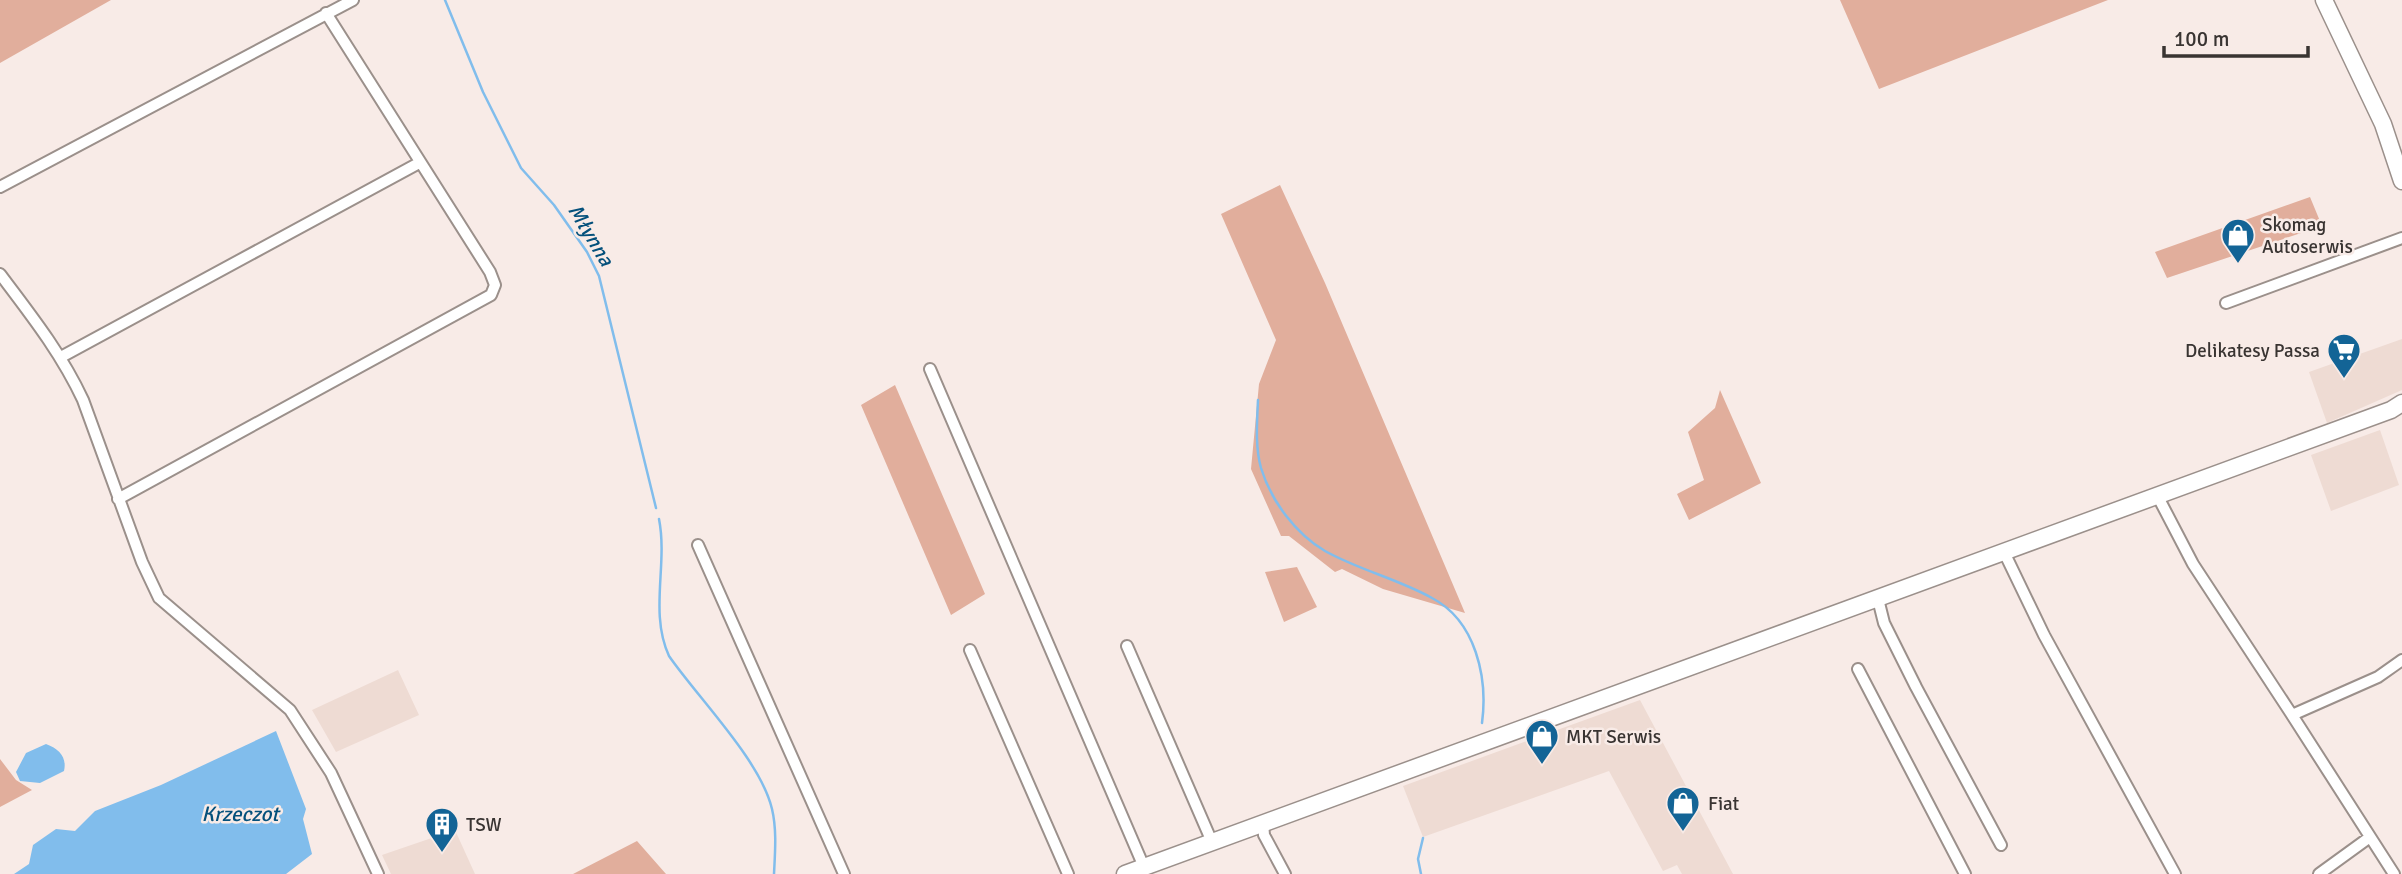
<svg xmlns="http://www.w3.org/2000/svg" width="2402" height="874" viewBox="0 0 2402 874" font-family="Signika,sans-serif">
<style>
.built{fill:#eedbd3}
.green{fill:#e1ae9c}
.water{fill:#81bdec}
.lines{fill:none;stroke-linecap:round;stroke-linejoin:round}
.stream{stroke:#81bdec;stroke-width:2.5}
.street-casing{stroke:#9b908b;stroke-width:14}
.secondary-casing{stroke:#9b908b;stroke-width:19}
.street{stroke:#fff;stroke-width:10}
.secondary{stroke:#fff;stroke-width:16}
.labels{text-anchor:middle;stroke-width:5;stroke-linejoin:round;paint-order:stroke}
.poi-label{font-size:19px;fill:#393432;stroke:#f8ebe7;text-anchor:start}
.water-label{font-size:21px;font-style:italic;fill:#04507b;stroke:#f8ebe7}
</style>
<rect width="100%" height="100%" fill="#f8ebe7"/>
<path class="built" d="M2402,339V390L2327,423L2309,372Z
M2380,430L2399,485L2331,511L2311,455Z
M398,670L419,715L336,752L312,710Z
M1640,700L1733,874H1682L1677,865L1663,871L1609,771L1423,837L1403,786Z
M455,830L475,874H391L382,855Z"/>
<path class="green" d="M0,0H111L0,63Z
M1840,0H2108L1879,89Z
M1280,185L1325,283L1465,613L1383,589L1342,569L1335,572L1289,536H1281L1251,469L1259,384L1276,340L1221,214Z
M2310,197L2322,226L2167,278L2155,252Z
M895,385L985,594L951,615L861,405Z
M1720,390L1761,483L1689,520L1677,494L1704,480L1688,432L1715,408Z
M1297,567L1317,607L1284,622L1265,572Z
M0,759L16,780L32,790L0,807Z
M637,841L666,874H573Z"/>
<path class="water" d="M276,731L306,809L303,819L312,854L286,874H14L29,864L33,845L56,829L75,831L95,811L161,785Z
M46,744C60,749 67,758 64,771L40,783L20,781L16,772L26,753Z"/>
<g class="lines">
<path class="stream" d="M445,0L483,92L521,168L554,205L587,252L599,276L656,508
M1258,400C1257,423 1255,446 1261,468C1271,501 1296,534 1325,551C1359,570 1398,579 1432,598C1476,621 1488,678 1482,723
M659,519C668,565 649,612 669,656C698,698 761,761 772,809C777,830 775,853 774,874
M1421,874L1418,859L1423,838"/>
<defs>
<path id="street" d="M0,187L353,0
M0,274C31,315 61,353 83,400L142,562L159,598L290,710L331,773L378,874
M2226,303L2402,238
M61,357L419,163
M930,369L1144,867
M2157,495L2193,564L2292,715
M118,499L491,295L495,285L490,272L326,13
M698,545L844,874
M2004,552L2044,635L2175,874
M1878,599L1884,623L1916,687L2001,845
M1127,646L1212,842
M970,650L1068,874
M1858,669L1965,874
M1263,823L1264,835L1285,874
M2319,874L2370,837
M2394,874L2292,715L2378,677L2402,660"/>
<path id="secondary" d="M2324,0L2383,124L2402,181
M1125,874L2391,410L2402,403"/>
</defs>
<use href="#street" class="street-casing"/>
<use href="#secondary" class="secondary-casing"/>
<use href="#street" class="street"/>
<use href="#secondary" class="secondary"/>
</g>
<defs>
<symbol id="shop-pin" viewBox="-11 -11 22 30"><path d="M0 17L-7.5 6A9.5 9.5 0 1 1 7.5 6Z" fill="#136496" stroke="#f8ebe7"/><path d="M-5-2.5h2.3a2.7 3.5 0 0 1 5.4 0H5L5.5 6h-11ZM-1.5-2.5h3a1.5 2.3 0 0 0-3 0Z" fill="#fff"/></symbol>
<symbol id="supermarket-pin" viewBox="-11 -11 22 30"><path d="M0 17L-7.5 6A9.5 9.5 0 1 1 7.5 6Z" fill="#136496" stroke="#f8ebe7"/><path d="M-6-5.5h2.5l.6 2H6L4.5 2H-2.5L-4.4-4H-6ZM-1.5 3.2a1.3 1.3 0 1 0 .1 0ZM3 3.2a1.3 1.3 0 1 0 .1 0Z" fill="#fff"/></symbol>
<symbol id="building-pin" viewBox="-11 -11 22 30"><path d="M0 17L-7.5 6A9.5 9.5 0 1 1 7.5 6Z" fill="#136496" stroke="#f8ebe7"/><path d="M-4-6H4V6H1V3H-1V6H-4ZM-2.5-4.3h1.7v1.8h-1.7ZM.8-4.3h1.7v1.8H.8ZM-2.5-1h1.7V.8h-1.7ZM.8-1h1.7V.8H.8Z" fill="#fff"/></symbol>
</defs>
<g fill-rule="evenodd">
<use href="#shop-pin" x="2219" y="216" width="38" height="52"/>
<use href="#supermarket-pin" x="2325" y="331" width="38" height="52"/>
<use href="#shop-pin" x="1523" y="717" width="38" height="52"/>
<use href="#shop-pin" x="1664" y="784" width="38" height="52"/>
<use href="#building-pin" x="423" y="805" width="38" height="52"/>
</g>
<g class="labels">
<g class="poi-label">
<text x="2262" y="231">Skomag<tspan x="2262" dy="22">Autoserwis</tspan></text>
<text x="2320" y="357" text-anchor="end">Delikatesy Passa</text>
<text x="1566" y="743">MKT Serwis</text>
<text x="1708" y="810">Fiat</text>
<text x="466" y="831">TSW</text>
</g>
<g class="water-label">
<text transform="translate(591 235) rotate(59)" y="7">Młynna</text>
<text x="240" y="821">Krzeczot</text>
</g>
</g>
<path d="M2164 46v10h144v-10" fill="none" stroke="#393432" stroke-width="3.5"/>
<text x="2174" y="46" font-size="21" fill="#393432" stroke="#f8ebe7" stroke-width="5" paint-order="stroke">100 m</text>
</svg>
